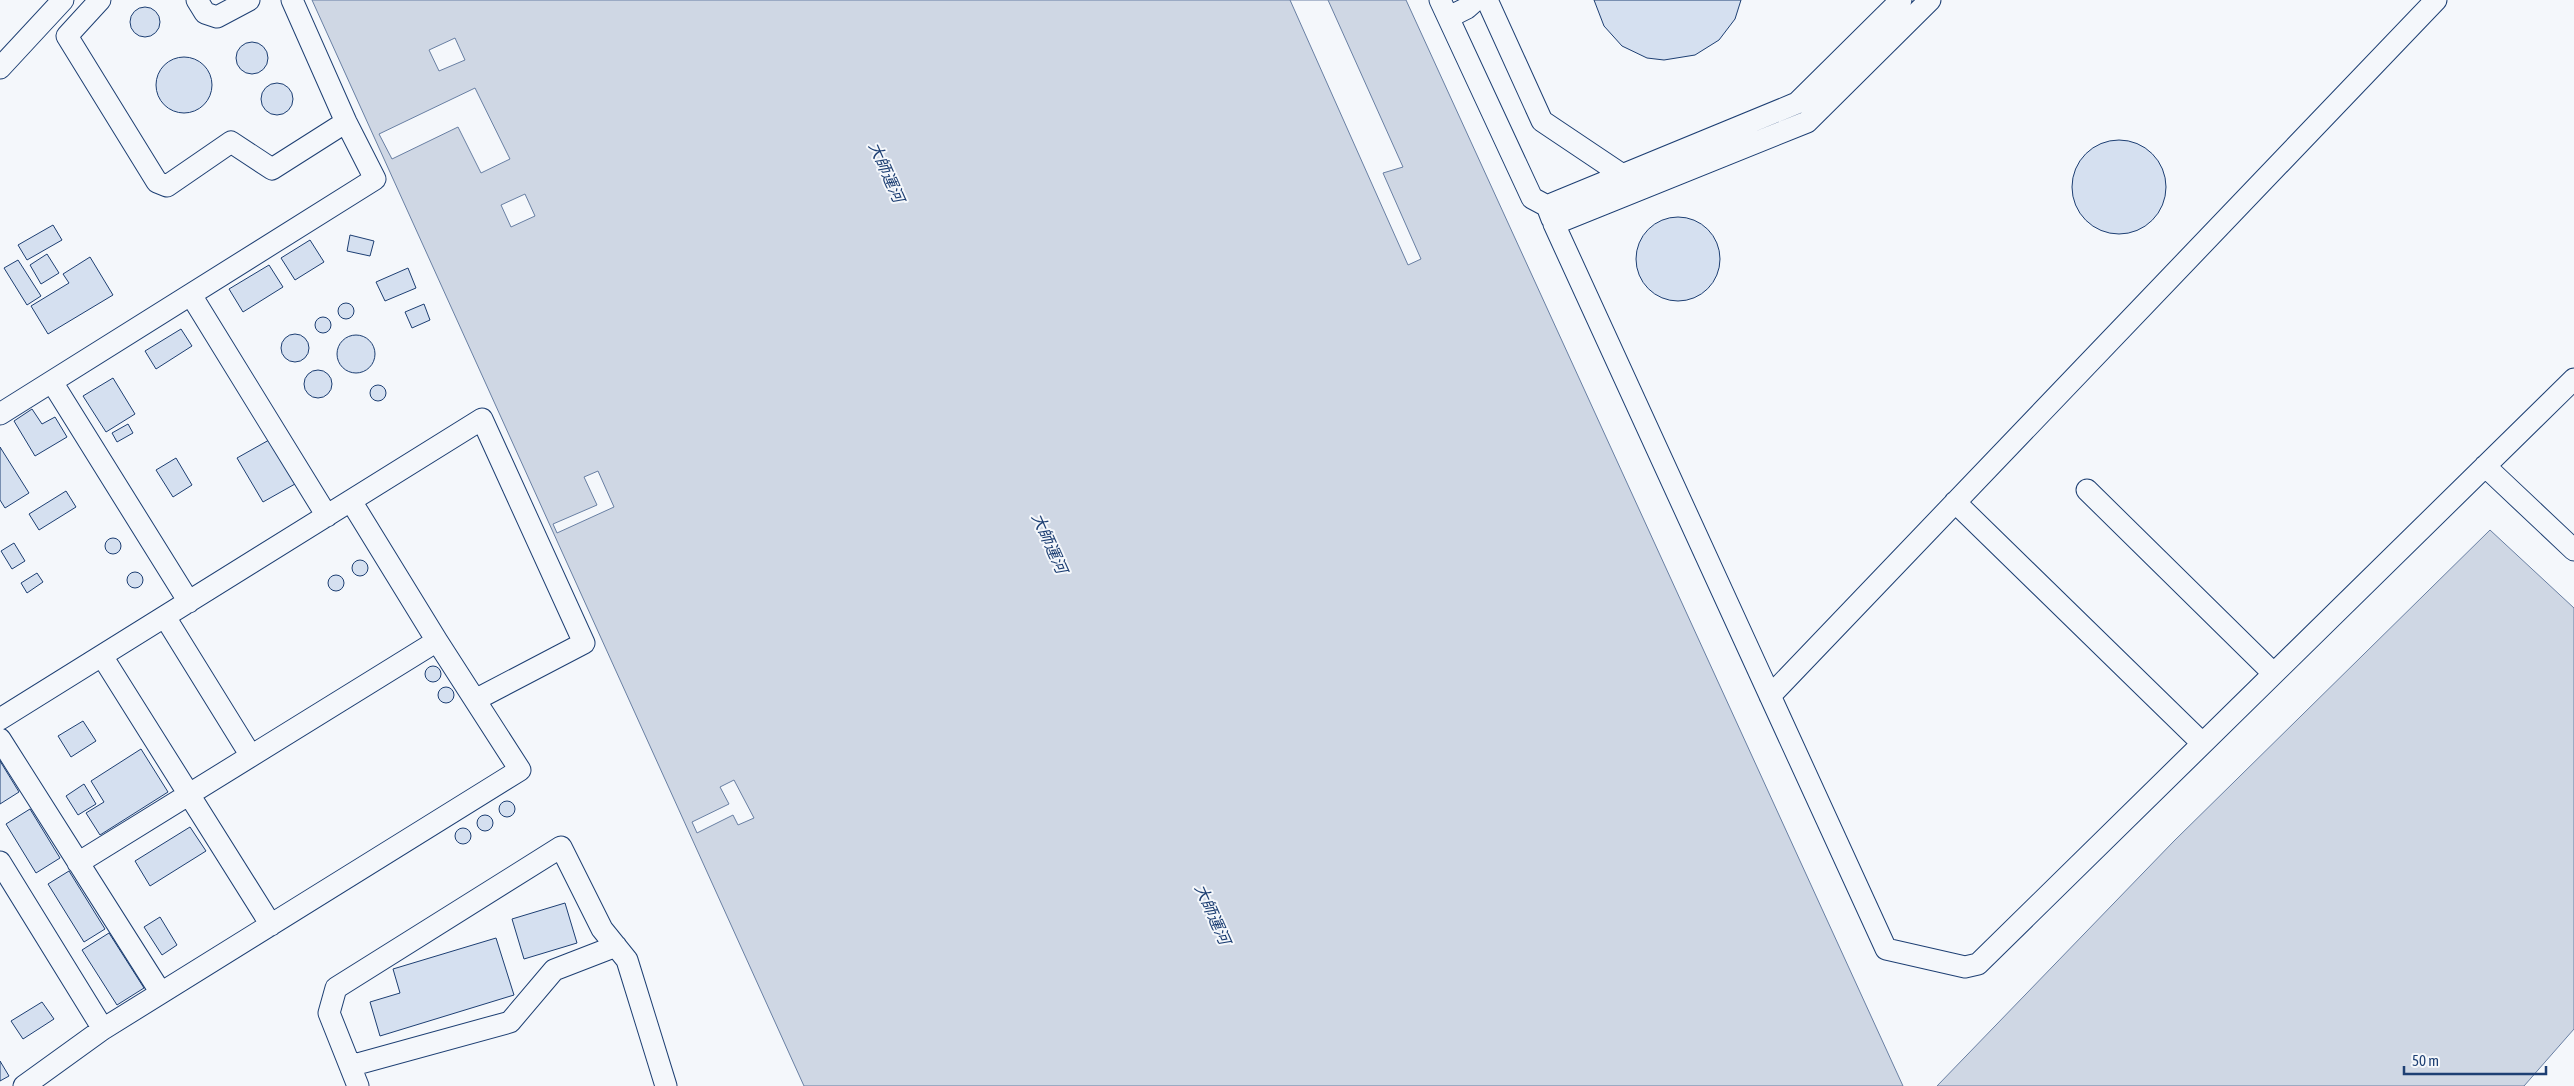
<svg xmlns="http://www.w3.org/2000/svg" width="2574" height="1086" viewBox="0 0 2574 1086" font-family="'Asap Condensed','Noto Sans JP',sans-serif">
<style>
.water{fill:#cfd7e4;stroke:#687fa3}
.pier{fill:#f4f7fb;stroke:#687fa3}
.building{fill:#d5e0f0;stroke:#1d3f73}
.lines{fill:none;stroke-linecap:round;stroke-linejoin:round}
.minor-casing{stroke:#1d3f73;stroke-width:23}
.minor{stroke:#f4f7fb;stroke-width:21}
.labels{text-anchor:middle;stroke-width:4;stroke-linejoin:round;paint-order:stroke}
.water-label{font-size:16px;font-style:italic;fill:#1d3f73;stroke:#f4f7fb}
</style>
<rect width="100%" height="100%" fill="#f4f7fb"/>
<path class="water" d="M312,0H1406L1903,1086H804Z
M2490,530L2574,608V1029L2524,1086H1937L2174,841Z"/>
<path class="pier" d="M1290,0H1328L1403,167L1383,173L1421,259L1408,265Z
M455,38L465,60L439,71L429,50Z
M475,88L510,159L481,173L458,127L392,159L379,134Z
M525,194L535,216L511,227L501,205Z
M598,471L614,507L557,533L553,524L597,505L584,477Z
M734,780L754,818L738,825L733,815L697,833L692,822L729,804L720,787Z"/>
<path class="building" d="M1594,0H1741L1735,19L1719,40L1695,55L1664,60L1647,58L1622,46L1604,26Z
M130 22a15 15 0 1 1 30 0a15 15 0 1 1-30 0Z
M236 58a16 16 0 1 1 32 0a16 16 0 1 1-32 0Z
M156 85a28 28 0 1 1 56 0a28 28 0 1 1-56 0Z
M261 99a16 16 0 1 1 32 0a16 16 0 1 1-32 0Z
M2072 187a47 47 0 1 1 94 0a47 47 0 1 1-94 0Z
M1636 259a42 42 0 1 1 84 0a42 42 0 1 1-84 0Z
M53,225L62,240L27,260L18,245Z
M350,235L374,241L370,256L347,251Z
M310,240L324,262L295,280L281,258Z
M47,254L59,273L41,284L30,265Z
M90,257L113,295L48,334L31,306L69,283L63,274Z
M18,260L41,296L27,305L4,268Z
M269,265L283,287L243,312L229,289Z
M408,268L416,288L385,301L376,282Z
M338 311a8 8 0 1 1 16 0a8 8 0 1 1-16 0Z
M424,304L430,320L412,328L405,312Z
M315 325a8 8 0 1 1 16 0a8 8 0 1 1-16 0Z
M181,329L192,346L156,369L145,351Z
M281 348a14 14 0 1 1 28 0a14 14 0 1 1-28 0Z
M337 354a19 19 0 1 1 38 0a19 19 0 1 1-38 0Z
M304 384a14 14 0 1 1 28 0a14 14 0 1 1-28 0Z
M113,378L135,414L106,432L83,396Z
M370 393a8 8 0 1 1 16 0a8 8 0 1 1-16 0Z
M32,409L42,424L55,417L67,437L35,456L14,421Z
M128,424L133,433L117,442L112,433Z
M269,440L295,484L263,502L237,458Z
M0,447L29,493L5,508L0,500Z
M176,458L192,485L173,497L156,470Z
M66,491L76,507L39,530L29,514Z
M105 546a8 8 0 1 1 16 0a8 8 0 1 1-16 0Z
M14,543L25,561L12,569L1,551Z
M352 568a8 8 0 1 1 16 0a8 8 0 1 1-16 0Z
M127 580a8 8 0 1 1 16 0a8 8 0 1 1-16 0Z
M37,573L43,582L27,593L21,583Z
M328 583a8 8 0 1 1 16 0a8 8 0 1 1-16 0Z
M425 674a8 8 0 1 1 16 0a8 8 0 1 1-16 0Z
M438 695a8 8 0 1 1 16 0a8 8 0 1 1-16 0Z
M83,721L96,741L71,757L58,736Z
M141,749L168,792L100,835L86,813L104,802L91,781Z
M0,761L19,792L0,804Z
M84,784L96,804L78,815L66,796Z
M499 809a8 8 0 1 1 16 0a8 8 0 1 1-16 0Z
M30,809L60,858L36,873L6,824Z
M477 823a8 8 0 1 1 16 0a8 8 0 1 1-16 0Z
M190,827L206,851L150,886L135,861Z
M455 836a8 8 0 1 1 16 0a8 8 0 1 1-16 0Z
M69,871L105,929L84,942L48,884Z
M565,903L577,943L524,959L512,919Z
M160,917L177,945L162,955L144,927Z
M109,933L144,988L117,1005L82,950Z
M496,938L514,995L380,1036L370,1002L400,993L393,969Z
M42,1002L54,1019L23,1039L11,1021Z
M0,1061L9,1076L0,1081Z"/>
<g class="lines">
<defs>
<path id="minor" d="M100,0L67,36L157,182L167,186L231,142L272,169L346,122
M197,0L205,13L217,17L249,0
M1440,0L1532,198L1547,206L1552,219
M1487,0L1542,121L1621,174
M1930,0L1807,122L1554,224L1886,949L1965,967L1978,964L2574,379
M1449,17L1467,8L1476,0
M0,68L63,0
M1547,206L1797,103L1901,0
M191,295L327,516
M52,382L189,602
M0,414L375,179L346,122L292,0
M2485,466L2574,550
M2087,490L2273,673
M1955,502L2202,743
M165,617L251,756
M102,656L271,925
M1770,696L2436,0
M0,719L482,419L584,643L475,700
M0,739L161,993
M0,862L103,1029
M78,863L437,641
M350,1066L510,1022L554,970L616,946
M24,1086L103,1029L520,770L437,641L351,501
M358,1086L329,1013L336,988L561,847L602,929L627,960L666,1086"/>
</defs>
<use href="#minor" class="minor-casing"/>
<use href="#minor" class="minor"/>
</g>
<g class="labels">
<g class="water-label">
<text transform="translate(887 172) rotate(66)" y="6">大師運河</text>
<text transform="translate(1050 543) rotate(66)" y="6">大師運河</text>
<text transform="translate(1213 914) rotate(66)" y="6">大師運河</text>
</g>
</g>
<path d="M2404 1066v8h142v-8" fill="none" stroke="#1d3f73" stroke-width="2.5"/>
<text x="2412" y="1066" font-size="15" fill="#1d3f73" stroke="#f4f7fb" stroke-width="4" paint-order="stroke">50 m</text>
</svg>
